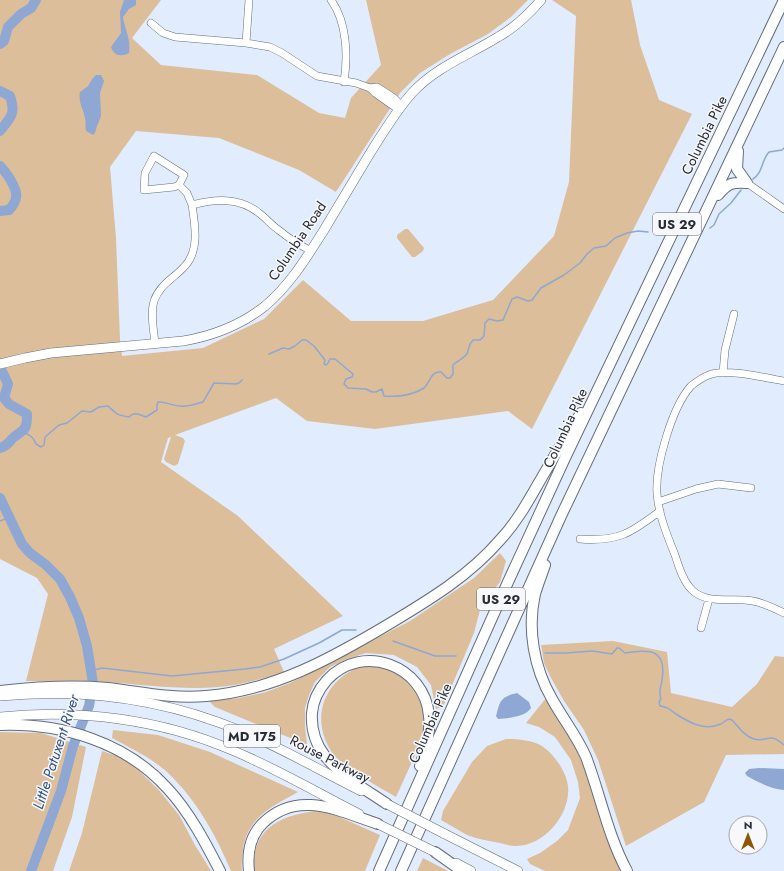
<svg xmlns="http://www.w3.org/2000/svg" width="784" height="871" viewBox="0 0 784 871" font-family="Jost,sans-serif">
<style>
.green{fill:#dcbe9b}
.water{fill:#8ea7d3}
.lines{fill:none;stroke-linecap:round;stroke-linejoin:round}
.stream{stroke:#8ea7d3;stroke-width:1.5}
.river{stroke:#8ea7d3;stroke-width:10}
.minor-casing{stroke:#646d7d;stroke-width:8}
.major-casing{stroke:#646d7d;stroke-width:10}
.highway-casing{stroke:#646d7d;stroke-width:12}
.minor{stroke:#fff;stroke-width:7}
.major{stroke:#fff;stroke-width:9}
.highway{stroke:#fff;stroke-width:10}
.major-bridge-casing{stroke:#646d7d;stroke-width:10;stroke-linecap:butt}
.major-bridge{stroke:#fff;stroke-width:9}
.labels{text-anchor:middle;stroke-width:3;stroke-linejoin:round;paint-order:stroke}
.shield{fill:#f6f8fc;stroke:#66696f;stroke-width:1}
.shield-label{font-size:13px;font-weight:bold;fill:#282c33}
.street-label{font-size:14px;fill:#282c33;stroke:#f6f8fc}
.water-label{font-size:15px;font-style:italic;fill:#325189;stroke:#f6f8fc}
</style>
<rect width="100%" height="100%" fill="#e1ecfe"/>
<path class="green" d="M0,0H161L132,38L161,65L257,75L319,113L345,118L351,98L381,65L366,0H528L511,17L488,34L450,54L420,73L400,93L336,192L299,170L219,138L136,131L110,167L116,238L120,339L122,356L203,348L264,319L303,280L351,321H423L493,300L554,236L569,182L576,16L552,0H631L640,45L659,100L692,114L532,429L508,411L375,429L307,421L276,398L175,435L183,438L185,441L178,464L174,466L166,462L164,459L171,437L168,438L161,462L238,516L343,616L274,649L284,672C262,679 241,685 218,687C181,690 145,685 108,682C81,680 53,681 26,681L48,594L37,578L0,559Z
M405,229H408L424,248L423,251L415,257H412L397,238V235Z
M500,553L506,561L500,582L481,606L474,633L443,707L436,709L431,685L417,667L394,655L366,653L347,659L330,667L315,682L309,695L305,708V726L307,745L215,707L209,701L239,698L266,692L290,683L410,621L474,578Z
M613,641L667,652L671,693L732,707L757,684L775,656L784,657V754L726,755L704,802L626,846L598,760L584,730L564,701L550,676L544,663L541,645Z
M372,666L390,668L403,678L416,692L424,711L425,729L421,742L396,797C379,787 362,778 347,766C343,763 338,760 335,756C310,725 320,684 357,668C361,666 367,666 372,666Z
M546,698L575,746L583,764L608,840L622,871H545L530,864L527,859L540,853L557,841L568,830L580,798L578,782L571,760L555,737L539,727L526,723Z
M113,730L158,735L210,752L298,792C273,806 247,817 243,850C242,857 241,863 242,871H231C217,838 200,806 175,780C158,761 134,750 112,738Z
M0,732L41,733L86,747L72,817L53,871H0Z
M506,739C517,739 532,740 542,746C554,754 566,771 568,786C571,814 544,847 515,846C510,846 505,844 500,843C489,841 477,839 467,835C458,830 450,825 441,820L443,811L472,762L487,746Z
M102,751L128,760L158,789L179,815L195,845L211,871H69L82,833Z
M315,811L335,815L380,835L365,871H254C251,829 279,816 315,811Z
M423,858L448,871H417Z"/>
<path class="water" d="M124,0H136V5L129,9L123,17C125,31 131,38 129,53C121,57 114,56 111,47L121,33L120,12Z
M96,75H101L104,81L100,93L101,116L97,126L95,133L93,135L86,131C85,126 86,122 85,118C83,108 78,102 80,92L88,86L93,78Z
M517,693L529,702L531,708C525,717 509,718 498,719L496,716C500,701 500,697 517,693Z
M759,768L784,769V790C771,789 758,782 747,776L745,773L749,769Z"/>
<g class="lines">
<path class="stream" d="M753,179C763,173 761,161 769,152L782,150L784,148
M710,228L714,225L719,214L731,203L741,190
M269,354L283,348L289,349L295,346L302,340H306L314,346L325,360L324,364L326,365L328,363L330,359H335L353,374L352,377L346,379L344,384L348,388L366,389L372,392H376L382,389L384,396C397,397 413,395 424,388C431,382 430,371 441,372L447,378H450L453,374V365C456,361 462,360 466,355C470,350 467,346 473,340H480L484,336L485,323L489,319L497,321L503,320L512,299L517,297L528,301L532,300L541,288L564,275L580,263L587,254L594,248L606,246L615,238L627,233L638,231L648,232
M22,433C29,433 34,438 36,444L41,447L44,445L45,437L59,425L67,423L82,411L91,412L99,407L108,406C117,414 116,415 129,417L133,414H138L146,417L157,410V405L158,402C164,401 173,406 180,406C188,407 195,404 203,402L214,383L236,384L239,383L242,380
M0,521L10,517
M393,641L435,656H456
M545,653H566L592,651L612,654L617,648H619L625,653C650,649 667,649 662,680C661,688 658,691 661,699L659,702L660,706C670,708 669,709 676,714C690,723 704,731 721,724C724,722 726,720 729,719L732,720C739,727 744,736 754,739C768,743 768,731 784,745
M91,671L102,668L172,676L245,669L260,667L284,659L319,643L342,630H356"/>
<path class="river" d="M0,44L4,41L8,27L21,14L31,8L36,0
M0,91L10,96C16,114 11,117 0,131
M0,166C4,170 7,174 10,179C17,191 20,198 9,210L0,211
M0,367L8,384L4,398L9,404L27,414C27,431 25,428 13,438C8,443 7,446 0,448
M0,498L22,544L30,553L46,565L60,579L70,597L79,618L87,646L93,683L89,706L73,746L61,791L31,871"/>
<defs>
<path id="minor" d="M331,0C347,22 348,56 344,82
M151,23L163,33L175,37L246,43L270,47L282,53L317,76L356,83L370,88L377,87L394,98L402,106
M246,43L249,0
M370,88L375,93L399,110
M747,183L784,209
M179,185L184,175L154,156L145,173L144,190L174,187L179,185L187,193L192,205
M155,344C154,331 150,314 154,301C160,284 173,279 184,267C200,251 195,225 192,205C215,199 239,197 259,213C266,218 272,226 280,231C289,239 300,245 311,251
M723,373L725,350L734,314
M784,381C766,378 725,368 709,375C703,377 696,382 691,386C672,407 655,466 657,494C659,516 667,535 675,555C679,567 683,581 692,590C707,605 734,597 753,601C764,603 774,608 784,613
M658,502L696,489L718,484L751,488
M580,539C618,542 631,533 660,511
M701,628L709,599"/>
<path id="major" d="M0,364L25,358L51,353L183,341C212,336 241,325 265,306C290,285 307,257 324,230C339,205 354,180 369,155C383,133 395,112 412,93C436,67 469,55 498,37C514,28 529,14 541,0
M0,696C82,688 165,699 241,731C282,748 321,771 361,791
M0,717C79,709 161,719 234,751C277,769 318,793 359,814
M443,833L518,871
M456,863L471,871"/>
<path id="highway" d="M738,151L737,169L747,183
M718,195C728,183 732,182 747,183
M545,565C542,574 538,584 535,594C527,629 534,668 552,699C563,719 577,736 586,757C600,794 608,836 627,871
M0,691C36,687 72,685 108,688C141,692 173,699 206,696C273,691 332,658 389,624C429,600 469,576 500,540C520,519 533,492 548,467C558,449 569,431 581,413
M0,725C62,723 126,742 168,789C190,813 205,842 220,871
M387,804C365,789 341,776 325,756C315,743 311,728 312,713C313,700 319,689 327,680C362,642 425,665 429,716C431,733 425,750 420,766
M435,852L462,871
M249,871C247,854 250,836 263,823C298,789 339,811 378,824
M379,871L508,582L565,458L784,0
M401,871L561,516L784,47"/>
</defs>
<use href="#minor" class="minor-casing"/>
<use href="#major" class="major-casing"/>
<use href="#highway" class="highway-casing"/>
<use href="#minor" class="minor"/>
<use href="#major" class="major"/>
<use href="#highway" class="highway"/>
<defs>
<path id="major-bridge" d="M387,804L443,833
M378,824L435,852"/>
</defs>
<use href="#major-bridge" class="major-bridge-casing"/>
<use href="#major-bridge" class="major-bridge"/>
</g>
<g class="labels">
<g class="shield">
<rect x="653" y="213" width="48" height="22" rx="3"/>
<rect x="477" y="588" width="48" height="22" rx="3"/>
<rect x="224" y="725" width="56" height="22" rx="3"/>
</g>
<g class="shield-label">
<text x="677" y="229">US 29</text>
<text x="501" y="604">US 29</text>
<text x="252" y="741">MD 175</text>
</g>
<g class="street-label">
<text transform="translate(704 135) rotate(-64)" y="5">Columbia Pike</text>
<text transform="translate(297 241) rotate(-56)" y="5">Columbia Road</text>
<text transform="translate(565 428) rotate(-65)" y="5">Columbia Pike</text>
<text transform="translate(430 723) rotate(-66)" y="5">Columbia Pike</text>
<text transform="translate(330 759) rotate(27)" y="5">Rouse Parkway</text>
</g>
<g class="water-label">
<text transform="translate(56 752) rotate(-72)" y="5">Little Patuxent River</text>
</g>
</g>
<g transform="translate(748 835)"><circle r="19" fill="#f6f8fc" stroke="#a4a6ac"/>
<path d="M0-3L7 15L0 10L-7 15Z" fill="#8b5803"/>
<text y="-6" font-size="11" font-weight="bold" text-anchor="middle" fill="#282c33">N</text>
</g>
</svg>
